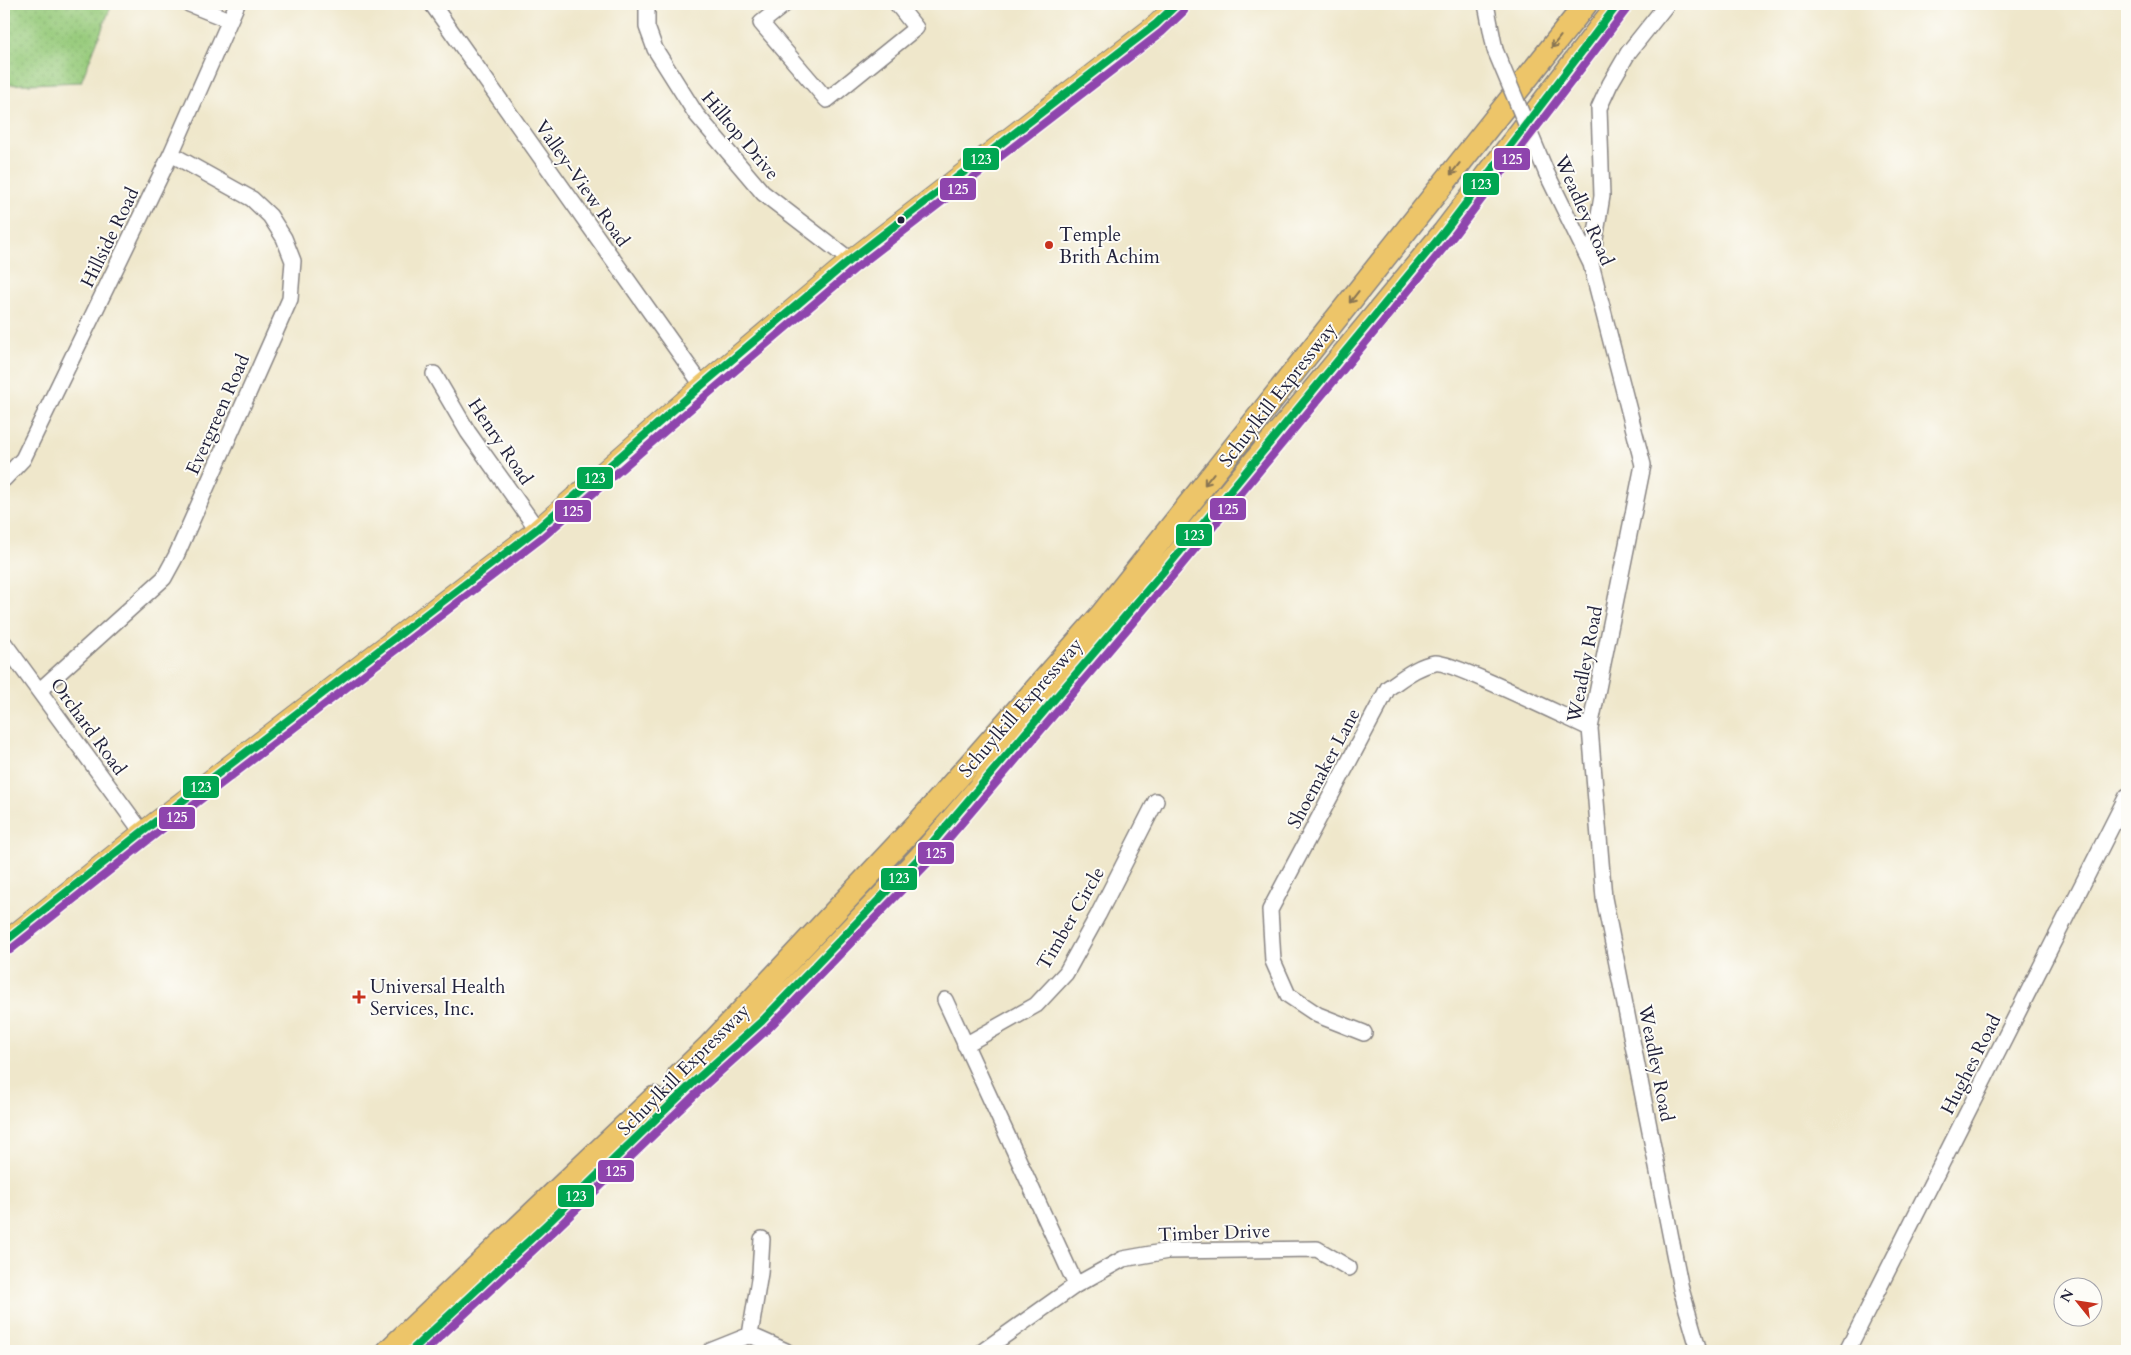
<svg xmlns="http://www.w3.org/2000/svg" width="2131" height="1355" viewBox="0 0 2131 1355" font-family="Cardo,serif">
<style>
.grass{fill:url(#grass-dots);stroke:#5c765c}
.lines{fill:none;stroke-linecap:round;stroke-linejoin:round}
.minor-casing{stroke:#888483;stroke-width:18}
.major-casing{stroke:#888483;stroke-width:21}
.highway-casing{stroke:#888483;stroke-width:25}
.minor{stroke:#fff;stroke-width:15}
.major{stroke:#edc569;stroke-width:19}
.highway{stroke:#edc569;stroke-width:22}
.minor-bridge-casing{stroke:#888483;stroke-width:18;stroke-linecap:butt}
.minor-bridge{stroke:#fff;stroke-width:15}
.bus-1-casing{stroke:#fdfcf7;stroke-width:11}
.bus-2-casing{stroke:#fdfcf7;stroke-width:11}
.bus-1{stroke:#00a651;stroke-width:8}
.bus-2{stroke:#8e44ad;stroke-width:8}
.oneway{stroke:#887452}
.bus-dot{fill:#22223b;stroke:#fdfcf7;stroke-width:2}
.poi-dot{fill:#c8321e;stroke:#fdfcf7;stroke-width:2}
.labels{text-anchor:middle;stroke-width:4;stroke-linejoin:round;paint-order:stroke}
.street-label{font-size:19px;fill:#22223b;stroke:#fdfcf7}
.poi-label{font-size:19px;fill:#22223b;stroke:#fdfcf7;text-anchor:start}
.line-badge{stroke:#fdfcf7;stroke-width:2}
.badge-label{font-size:14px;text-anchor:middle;font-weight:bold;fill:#fff}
</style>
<defs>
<pattern id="grass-dots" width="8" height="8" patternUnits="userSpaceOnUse" patternTransform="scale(1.25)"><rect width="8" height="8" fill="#97cb7c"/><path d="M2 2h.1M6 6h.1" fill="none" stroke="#82ae6c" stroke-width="1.8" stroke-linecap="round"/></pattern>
</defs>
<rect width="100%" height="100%" fill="#fdfcf7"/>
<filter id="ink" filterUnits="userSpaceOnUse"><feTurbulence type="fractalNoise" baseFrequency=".02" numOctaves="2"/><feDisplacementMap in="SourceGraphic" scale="10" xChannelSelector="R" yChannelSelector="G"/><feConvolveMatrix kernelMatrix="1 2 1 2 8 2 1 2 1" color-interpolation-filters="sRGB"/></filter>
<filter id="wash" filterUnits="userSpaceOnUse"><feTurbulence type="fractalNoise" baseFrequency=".0096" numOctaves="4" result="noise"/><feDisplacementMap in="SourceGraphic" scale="20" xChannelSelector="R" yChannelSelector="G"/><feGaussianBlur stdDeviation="1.12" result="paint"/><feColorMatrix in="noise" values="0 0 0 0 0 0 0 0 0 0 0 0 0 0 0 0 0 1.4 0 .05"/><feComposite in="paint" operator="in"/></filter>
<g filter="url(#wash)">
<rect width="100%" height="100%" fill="#efe7cb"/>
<path class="grass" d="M4,4H112L81,82L4,85Z"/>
</g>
<g filter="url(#ink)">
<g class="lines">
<defs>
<path id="minor" d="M189,4L229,20
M432,4L702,385
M647,4V27L655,49L696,114L763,193L850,260
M785,4L761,23L827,100L916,28L897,4
M1486,4L1495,50
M1547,174L1591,264L1643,465L1590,728L1604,898L1681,1289L1699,1351
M1591,264L1602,196L1599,108L1610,84L1628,53L1667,4
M434,374L468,432L537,529
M4,479L23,459L171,154L237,4
M4,643L142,832
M39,691L164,578L176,556L290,299L293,261L284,238L270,216L252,199L171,154
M945,1000L1076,1285
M1364,1033L1318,1015L1288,995L1273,961L1270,910L1388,688C1403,678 1417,666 1435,663C1449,660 1569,719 1590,728
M965,1045L1036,1005L1066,973L1098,915L1156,801
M750,1335L760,1273L762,1239
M710,1351L750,1335L786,1351
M983,1351L1076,1285L1123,1259L1168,1251L1317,1249L1349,1268
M1847,1351L2127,796"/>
<path id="major" d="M4,942L142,832L537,529L702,385L850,260L1156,24L1177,4"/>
<path id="highway" d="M679,1075L708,1047L918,823L1101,615L1586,4
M388,1351L654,1098
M411,1351L547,1224L695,1081L762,1021L919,858L1168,566L1444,232L1618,4"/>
</defs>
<use href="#minor" class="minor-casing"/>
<use href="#major" class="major-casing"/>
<use href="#highway" class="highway-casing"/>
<use href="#minor" class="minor"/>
<use href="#major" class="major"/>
<use href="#highway" class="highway"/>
<defs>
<path id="minor-bridge" d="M1495,50L1547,174"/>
</defs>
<use href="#minor-bridge" class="minor-bridge-casing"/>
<use href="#minor-bridge" class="minor-bridge"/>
<defs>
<path id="bus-1" d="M4,942L142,832L537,529L702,385L850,260L1156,24L1177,4
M411,1351L547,1224L695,1081L762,1021L919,858L1168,566L1444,232L1618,4"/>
<path id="bus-2" d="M10,950L148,840L543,537L709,393L856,268L1162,32L1184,11
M425,1351L554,1231L702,1088L769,1028L927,864L1176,572L1452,238L1626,10"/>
</defs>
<use href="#bus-1" class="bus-1-casing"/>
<use href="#bus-2" class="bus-2-casing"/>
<use href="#bus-1" class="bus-1"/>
<use href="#bus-2" class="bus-2"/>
</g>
<defs><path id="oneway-shaft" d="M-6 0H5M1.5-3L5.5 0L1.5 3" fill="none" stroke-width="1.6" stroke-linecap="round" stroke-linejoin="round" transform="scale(1.25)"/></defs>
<g class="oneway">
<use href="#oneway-shaft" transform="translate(1556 42) rotate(128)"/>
<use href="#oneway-shaft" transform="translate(1455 169) rotate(128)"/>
<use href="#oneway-shaft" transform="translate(1354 297) rotate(128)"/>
<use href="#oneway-shaft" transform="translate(1209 479) rotate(128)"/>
</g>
</g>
<circle class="bus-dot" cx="901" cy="220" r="4.5"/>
<g class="poi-dot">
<circle cx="1049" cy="245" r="5"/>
<path d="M356.5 989.5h5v5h5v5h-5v5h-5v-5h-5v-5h5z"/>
</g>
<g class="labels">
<g class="street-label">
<text transform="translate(741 135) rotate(50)" y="7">Hilltop Drive</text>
<text transform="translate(583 183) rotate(55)" y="7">Valley-View Road</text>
<text transform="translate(1585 210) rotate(66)" y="7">Weadley Road</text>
<text transform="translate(109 237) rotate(-64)" y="7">Hillside Road</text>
<text transform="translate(1277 394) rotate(-52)" y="7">Schuylkill Expressway</text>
<text transform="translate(217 414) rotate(-66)" y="7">Evergreen Road</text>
<text transform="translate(501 441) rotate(56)" y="7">Henry Road</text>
<text transform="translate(1584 664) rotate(-79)" y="7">Weadley Road</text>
<text transform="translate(1020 707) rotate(-49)" y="7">Schuylkill Expressway</text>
<text transform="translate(89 726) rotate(54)" y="7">Orchard Road</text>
<text transform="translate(1323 768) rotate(-62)" y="7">Shoemaker Lane</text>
<text transform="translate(1070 918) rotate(-60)" y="7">Timber Circle</text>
<text transform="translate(1657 1063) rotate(79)" y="7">Weadley Road</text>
<text transform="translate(1970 1064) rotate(-63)" y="7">Hughes Road</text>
<text transform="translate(683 1069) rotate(-45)" y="7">Schuylkill Expressway</text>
<text transform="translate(1214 1232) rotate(-2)" y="7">Timber Drive</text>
</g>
<g class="poi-label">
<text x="1059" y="241">Temple<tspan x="1059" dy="22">Brith Achim</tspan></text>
<text x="370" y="993">Universal Health<tspan x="370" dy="22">Services, Inc.</tspan></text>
</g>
</g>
<g class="line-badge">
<rect x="962" y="147" width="38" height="24" rx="5" fill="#00a651"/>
<rect x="1493" y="147" width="38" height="24" rx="5" fill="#8e44ad"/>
<rect x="1462" y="172" width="38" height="24" rx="5" fill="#00a651"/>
<rect x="939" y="177" width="38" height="24" rx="5" fill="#8e44ad"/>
<rect x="576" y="466" width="38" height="24" rx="5" fill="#00a651"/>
<rect x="1209" y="497" width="38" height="24" rx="5" fill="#8e44ad"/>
<rect x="554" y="499" width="38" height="24" rx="5" fill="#8e44ad"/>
<rect x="1175" y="523" width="38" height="24" rx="5" fill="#00a651"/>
<rect x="182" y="775" width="38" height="24" rx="5" fill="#00a651"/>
<rect x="158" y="806" width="38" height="24" rx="5" fill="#8e44ad"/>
<rect x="917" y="841" width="38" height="24" rx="5" fill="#8e44ad"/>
<rect x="880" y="867" width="38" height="24" rx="5" fill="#00a651"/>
<rect x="597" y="1159" width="38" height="24" rx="5" fill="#8e44ad"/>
<rect x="557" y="1184" width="38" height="24" rx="5" fill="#00a651"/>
</g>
<g class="badge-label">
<text x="981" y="164">123</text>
<text x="1512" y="164">125</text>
<text x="1481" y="189">123</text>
<text x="958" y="194">125</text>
<text x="595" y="483">123</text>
<text x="1228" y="514">125</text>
<text x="573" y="516">125</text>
<text x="1194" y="540">123</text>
<text x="201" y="792">123</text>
<text x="177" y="822">125</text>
<text x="936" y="858">125</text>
<text x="899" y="883">123</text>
<text x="616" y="1176">125</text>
<text x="576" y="1201">123</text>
</g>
<rect width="2131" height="1355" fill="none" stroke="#fdfcf7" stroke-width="20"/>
<g transform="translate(2078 1302) rotate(300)"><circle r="24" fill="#fdfcf7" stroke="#a5a5ac"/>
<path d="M0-4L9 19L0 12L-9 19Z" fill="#c8321e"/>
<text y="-8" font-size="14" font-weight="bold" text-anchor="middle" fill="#22223b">N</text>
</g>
</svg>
